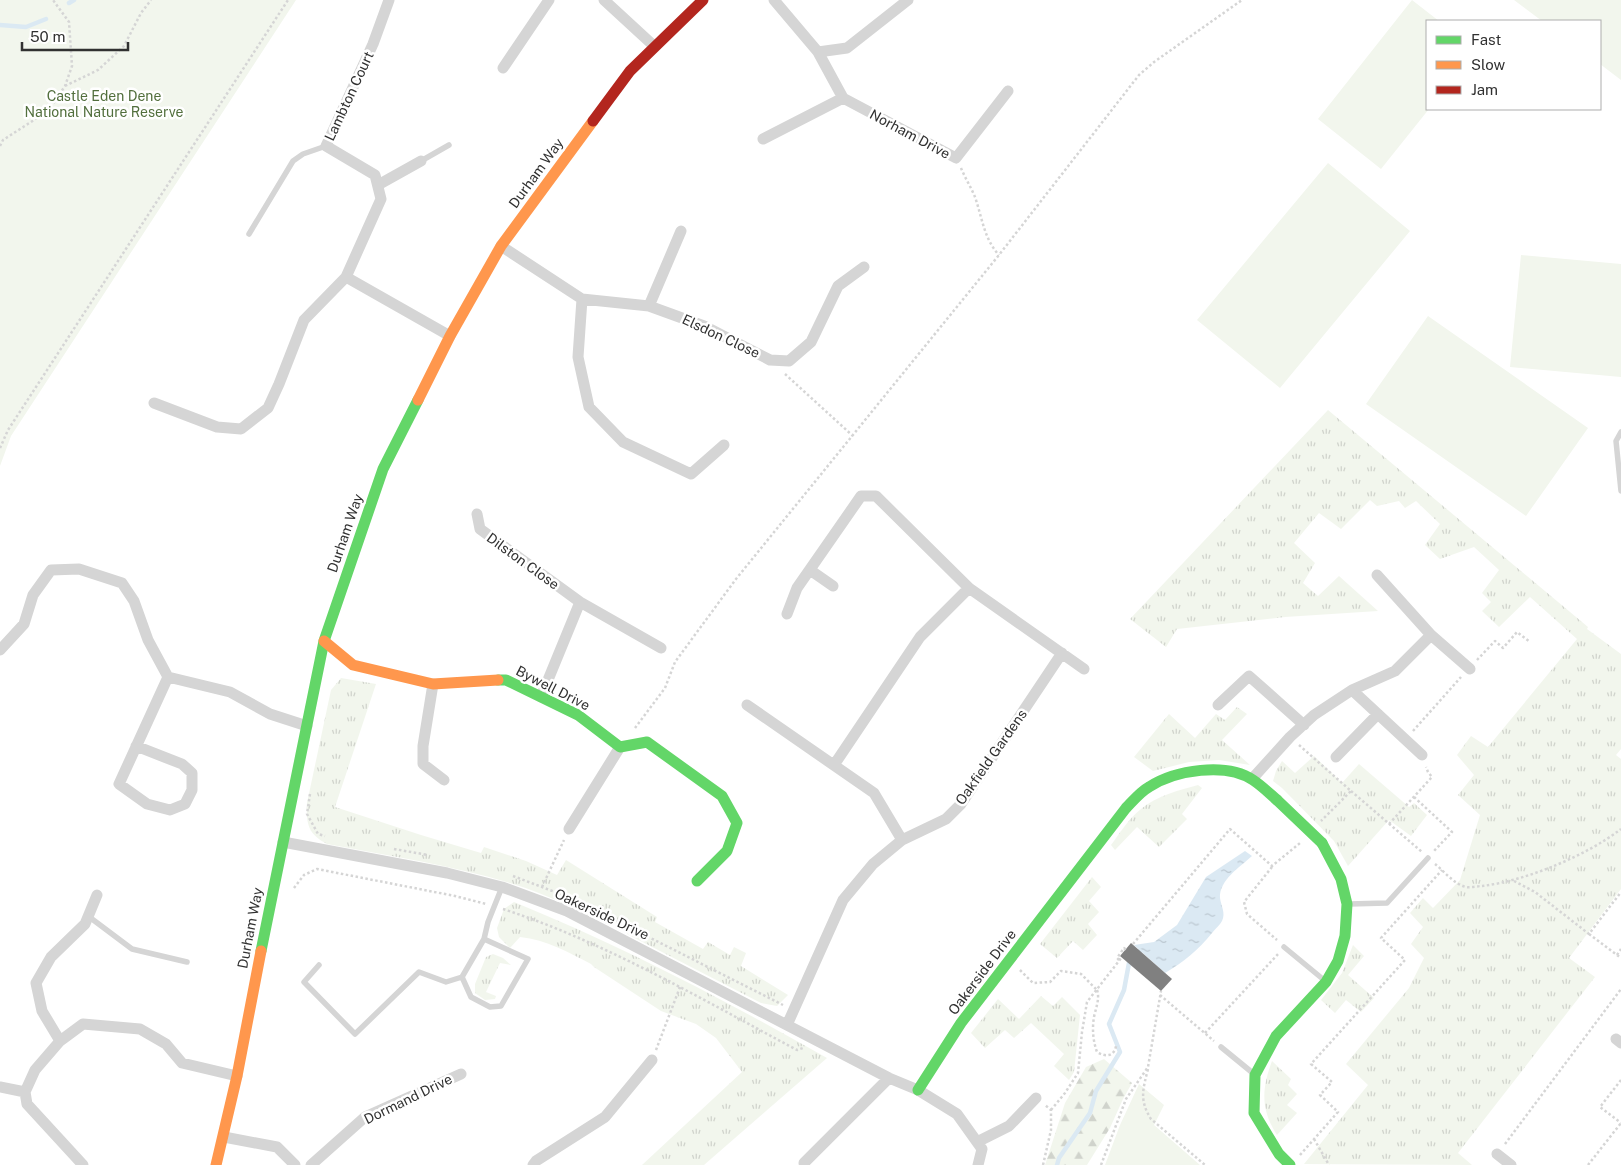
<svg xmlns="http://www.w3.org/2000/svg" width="1621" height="1165" viewBox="0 0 1621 1165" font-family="'Public Sans',sans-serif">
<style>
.grass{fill:url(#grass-tufts)}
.forest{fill:url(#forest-firs)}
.park{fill:#f2f6ed}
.water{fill:url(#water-ripples)}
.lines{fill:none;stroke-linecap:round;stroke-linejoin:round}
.stream{stroke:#dbe9f3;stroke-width:4.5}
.building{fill:#808080}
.path{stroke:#d5d5d5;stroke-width:2.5;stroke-dasharray:2.5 2.5;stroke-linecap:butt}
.lane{stroke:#d5d5d5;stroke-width:5.5}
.street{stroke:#d5d5d5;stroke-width:11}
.fast{stroke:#63d668;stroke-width:11}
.slow{stroke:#ff974d;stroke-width:11}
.jam{stroke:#b3261e;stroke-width:11}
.fast-bridge{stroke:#63d668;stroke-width:11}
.labels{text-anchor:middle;stroke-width:5;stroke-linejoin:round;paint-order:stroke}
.park-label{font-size:14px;fill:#526f3d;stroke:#fff}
.street-label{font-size:14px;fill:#313131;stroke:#fff}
</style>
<defs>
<pattern id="grass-tufts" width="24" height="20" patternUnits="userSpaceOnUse" patternTransform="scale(1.25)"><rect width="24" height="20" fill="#f2f6ed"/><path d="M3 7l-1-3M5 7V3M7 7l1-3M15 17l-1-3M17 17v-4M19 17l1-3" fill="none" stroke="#d0d3cc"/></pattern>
<pattern id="forest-firs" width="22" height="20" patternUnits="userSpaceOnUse" patternTransform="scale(1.25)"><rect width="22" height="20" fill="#f2f6ed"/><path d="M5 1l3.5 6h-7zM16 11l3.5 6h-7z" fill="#d0d3cc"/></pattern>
<pattern id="water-ripples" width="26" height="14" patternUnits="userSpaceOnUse" patternTransform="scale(1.25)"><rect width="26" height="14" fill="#dbe9f3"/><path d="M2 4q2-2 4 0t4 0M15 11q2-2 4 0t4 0" fill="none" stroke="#bcc8d1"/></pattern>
</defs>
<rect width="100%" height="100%" fill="#fff"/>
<path class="grass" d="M1328,410L1588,627L1587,629L1621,654V749L1616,755L1621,759V889L1569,958L1595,977L1458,1153L1472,1165L1304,1164L1368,1085L1346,1064L1409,988L1424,958L1411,944L1423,927L1410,913L1423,898L1433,908L1460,880L1480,815L1458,795L1474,775L1457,755L1471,736L1488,747L1577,639L1530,597L1499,627L1482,611L1491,602L1482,593L1499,570L1474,547L1440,559L1425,545L1440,524L1416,501L1405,508L1399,501L1377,506L1370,500L1341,529L1319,513L1294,543L1315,563L1303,583L1318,596L1339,576L1378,611L1285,617L1177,629L1166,647L1130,619Z
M341,678L376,684L335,807L421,835L481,853L484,847L526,861L557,875L566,860L657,917L655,922L703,949L708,942L730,955L734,947L746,953L741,966L788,995L777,1006L761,1003L627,934V928L616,923L611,926C579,911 547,894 513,884C452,865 389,856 327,844C308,834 306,824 307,803L331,690Z
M1237,707L1247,714L1222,740L1250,765L1219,760L1189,762L1153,771L1134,757L1169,714L1195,738L1216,714L1225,720Z
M1314,756L1342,783L1359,764L1409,807L1414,803L1427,815L1411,836L1389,820L1348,866L1334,841L1282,788L1273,781L1276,771L1282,761L1295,773Z
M1198,785L1202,788L1182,814L1187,819L1159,847L1137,827L1115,850L1111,845C1120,833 1129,818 1141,809C1156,796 1180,790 1198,785Z
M1092,877L1101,887L1089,901L1099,912L1088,924L1097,935L1083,950L1073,941L1057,958L1040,944Z
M514,902C622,946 725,1000 827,1058L704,1165H642L742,1072L716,1038L696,1024L661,1011L594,967L591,964C568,952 547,940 520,937L510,948L499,937L497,928L504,909Z
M1353,945L1364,956L1348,975L1374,998L1361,1012L1346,1000L1335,1013L1321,1000L1342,973Z
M493,954L503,958L511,965L500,963L486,992L496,996L495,999L485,1000L475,993V984L486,957Z
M1041,996L1053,1006L1062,997L1080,1015L1074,1072L1069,1080L1054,1066L1064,1054L1031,1023L1014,1038L1005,1030L985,1048L971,1033L998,999L1019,1019Z
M1272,1061L1291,1079L1288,1085L1297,1094L1287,1105L1297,1113L1277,1135C1260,1109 1262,1088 1272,1061Z"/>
<path class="forest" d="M1104,1059L1132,1083L1123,1099L1110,1128L1087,1165H1045L1065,1103L1086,1067Z"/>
<path class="park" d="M0,0H296L11,436L0,466Z
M1412,0L1439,21H1427V109H1429L1381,169L1318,119Z
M1514,0H1621V80L1600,64V21H1542Z
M1328,163L1410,231L1280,388L1197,320Z
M1521,255L1621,264V377L1510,367Z
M1428,316L1588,428L1526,516L1366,404Z
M1139,1084L1164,1105L1154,1125L1200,1165H1105L1120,1125Z"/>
<path class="water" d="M1245,851L1252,856C1240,867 1219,880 1220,898C1221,906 1226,913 1222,921C1220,925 1215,929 1212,933C1198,950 1184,962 1165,973L1134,945L1154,942L1177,925L1206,877Z"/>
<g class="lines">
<path class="stream" d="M69,3L74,0
M0,25L26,27L46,19
M1057,1165L1059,1158L1090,1113L1096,1091L1120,1052L1109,1024L1124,990L1129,963L1140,951"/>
</g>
<path class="building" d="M1131,943L1172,979L1161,991L1120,956Z"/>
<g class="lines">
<path class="path" d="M65,86L98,70L124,46L141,13L151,0
M0,146L3,140L48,111L65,86L72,66L69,22L53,0
M961,168C965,178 971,187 975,197C982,217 984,239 999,255
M785,374L853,436
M0,448L8,430L288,0
M1477,660L1495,641L1503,648L1517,632L1530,642
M635,728L665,688L675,662L736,579L999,255L1139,75L1154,62L1242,0
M1413,731L1461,677
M1299,745L1351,791L1321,821
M1351,791L1422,852
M310,794L307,814L318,834L325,836
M1414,797L1452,832L1434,851
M1389,824L1432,777L1428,772L1426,767
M394,849L428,855
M1435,864C1445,872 1454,884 1466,887C1471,888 1477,886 1482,886C1525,881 1586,856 1621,829
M1272,867L1244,902L1247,914L1277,940
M513,876L555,892
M1514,881L1535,892L1589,934L1621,892
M542,887L564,840
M294,888L304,875L317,869L455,896L486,904
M503,909C607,943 701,999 797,1050L803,1048
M607,916L783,1005
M1589,934L1621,958
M1133,944L1230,829L1272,866L1300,843
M1617,955L1621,949
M1119,960L1117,958L1124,948L1126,950
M1020,970L1033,983L1050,982L1061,971L1081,974L1097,990
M1097,990C1100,999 1096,1007 1094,1017C1092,1029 1093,1041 1097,1052C1105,1057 1114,1057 1116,1046
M1160,995L1214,1041
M1205,1033L1279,953
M656,1050L680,987
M1148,1069C1143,1089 1139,1100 1151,1119L1205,1165
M1621,1080L1600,1107L1621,1123
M1051,1110L1065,1093L1078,1073L1082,1032L1087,1002L1122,957
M1314,1139L1329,1165
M1505,1144L1621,989
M1300,1155L1338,1112L1320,1095L1332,1082L1311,1064L1405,960L1381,938L1442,870
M1043,1165L1051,1130V1110L1045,1105
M1101,1165L1126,1099L1148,1067L1161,991
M1588,1165L1621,1123"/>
<path class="lane" d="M421,161L449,145
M249,234L293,161L303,154L326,146
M1621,432L1616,441L1621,491
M1349,904L1387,903L1428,858
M88,916L132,949L187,962
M1284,947L1324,980
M319,965L304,982L355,1034L419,972L446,982L462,977L484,939L488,922L502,887
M462,977L471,997L490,1007L501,1006L528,959L484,939
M1221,1047L1254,1074"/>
<path class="street" d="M604,0L654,46
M774,0L818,52L843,98L956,158L1008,91
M818,52L847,48L908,0
M503,68L549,0
M763,139L843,98
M378,185L421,161
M501,246L582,299L649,306L704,326L770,360L789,361L811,342L838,286L864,267
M346,277L450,336
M582,299L578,357L589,407L623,442L691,474L724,445
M649,306L681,231
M154,403L217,427L241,429L268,408L279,384L304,320L346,277L381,199L375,175L326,146L373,44L389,0
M477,514L480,529L580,602L661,648
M810,570L833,586
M1377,575L1431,635L1470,669
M969,588L1084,669
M787,614L797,588L861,496H876L969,588L920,637L834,765
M0,650L24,624L33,595L51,570L79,569L122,583L134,601L148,640L168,677
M433,684L423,746V764L444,780
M1352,690L1422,755
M541,697L580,602
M747,705L874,793L902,840
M1218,705L1249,676L1304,725
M136,746L182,764L192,773V790L185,804L170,810L147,804L119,784L168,677L230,692L270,714L307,726
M1336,757L1378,714
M1252,779L1290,737L1314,715L1352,690L1395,671L1431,635
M569,829L620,747
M283,842L447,873L502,887L567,911L889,1078L918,1090L957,1114L982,1149L978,1165
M787,1025L843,900L873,864L902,840L946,819L961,804L1062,653
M1616,1039L1621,1043
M60,1041L42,1011L36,983L51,957L85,924L97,895
M0,1087L25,1092
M224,1137L277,1147L295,1165
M977,1142L1009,1126L1036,1098
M1497,1154L1511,1165
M804,1163L889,1078
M83,1165L27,1104L25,1092L35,1070L60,1041L83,1024L140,1029L166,1044L182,1063L237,1076
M311,1165L365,1117L461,1074
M533,1165L536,1161L605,1117L652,1060"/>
<path class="fast" d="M498,680H506L578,715L620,747L647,742L722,796L737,823L727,851L697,881
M261,951L324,641L383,469L418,400
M918,1090L961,1023L1126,808C1133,801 1140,792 1149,787C1175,770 1226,762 1253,780C1262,786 1269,793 1277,800
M1290,1165L1279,1154L1254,1113L1255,1075L1276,1036L1326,982L1338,961L1345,936L1347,904L1341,879L1322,843"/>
<path class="slow" d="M418,400L450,336L501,246L593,121
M324,641L353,665L433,684L498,680
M216,1165L237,1076L261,951"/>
<path class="jam" d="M593,121L630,71L703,0"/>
<path class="fast-bridge" d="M1277,800L1322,843"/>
</g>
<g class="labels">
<g class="park-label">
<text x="104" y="101">Castle Eden Dene<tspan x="104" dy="16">National Nature Reserve</tspan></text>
</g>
<g class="street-label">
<text transform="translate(349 96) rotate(-65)" y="5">Lambton Court</text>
<text transform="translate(910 134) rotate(28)" y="5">Norham Drive</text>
<text transform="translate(536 173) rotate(-54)" y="5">Durham Way</text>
<text transform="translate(721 336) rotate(25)" y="5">Elsdon Close</text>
<text transform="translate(345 533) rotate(-71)" y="5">Durham Way</text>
<text transform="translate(523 561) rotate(36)" y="5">Dilston Close</text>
<text transform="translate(553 688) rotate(27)" y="5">Bywell Drive</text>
<text transform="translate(991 757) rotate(-55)" y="5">Oakfield Gardens</text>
<text transform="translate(602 914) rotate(25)" y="5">Oakerside Drive</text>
<text transform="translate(250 928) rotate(-79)" y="5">Durham Way</text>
<text transform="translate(982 972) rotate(-53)" y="5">Oakerside Drive</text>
<text transform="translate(408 1099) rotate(-26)" y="5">Dormand Drive</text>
</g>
</g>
<rect x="1426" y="20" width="175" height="90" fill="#ffffff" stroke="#adadad"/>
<rect x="1436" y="36" width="25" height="8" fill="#63d668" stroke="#adadad"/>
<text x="1471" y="45" font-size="15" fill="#313131">Fast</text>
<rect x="1436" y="61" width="25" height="8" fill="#ff974d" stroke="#adadad"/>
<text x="1471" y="70" font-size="15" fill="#313131">Slow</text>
<rect x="1436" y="86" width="25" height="8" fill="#b3261e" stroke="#adadad"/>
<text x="1471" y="95" font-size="15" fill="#313131">Jam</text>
<path d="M22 42v8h106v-8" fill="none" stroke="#313131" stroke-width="2.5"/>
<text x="30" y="42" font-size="15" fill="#313131" stroke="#ffffff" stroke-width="4" paint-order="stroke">50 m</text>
</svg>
